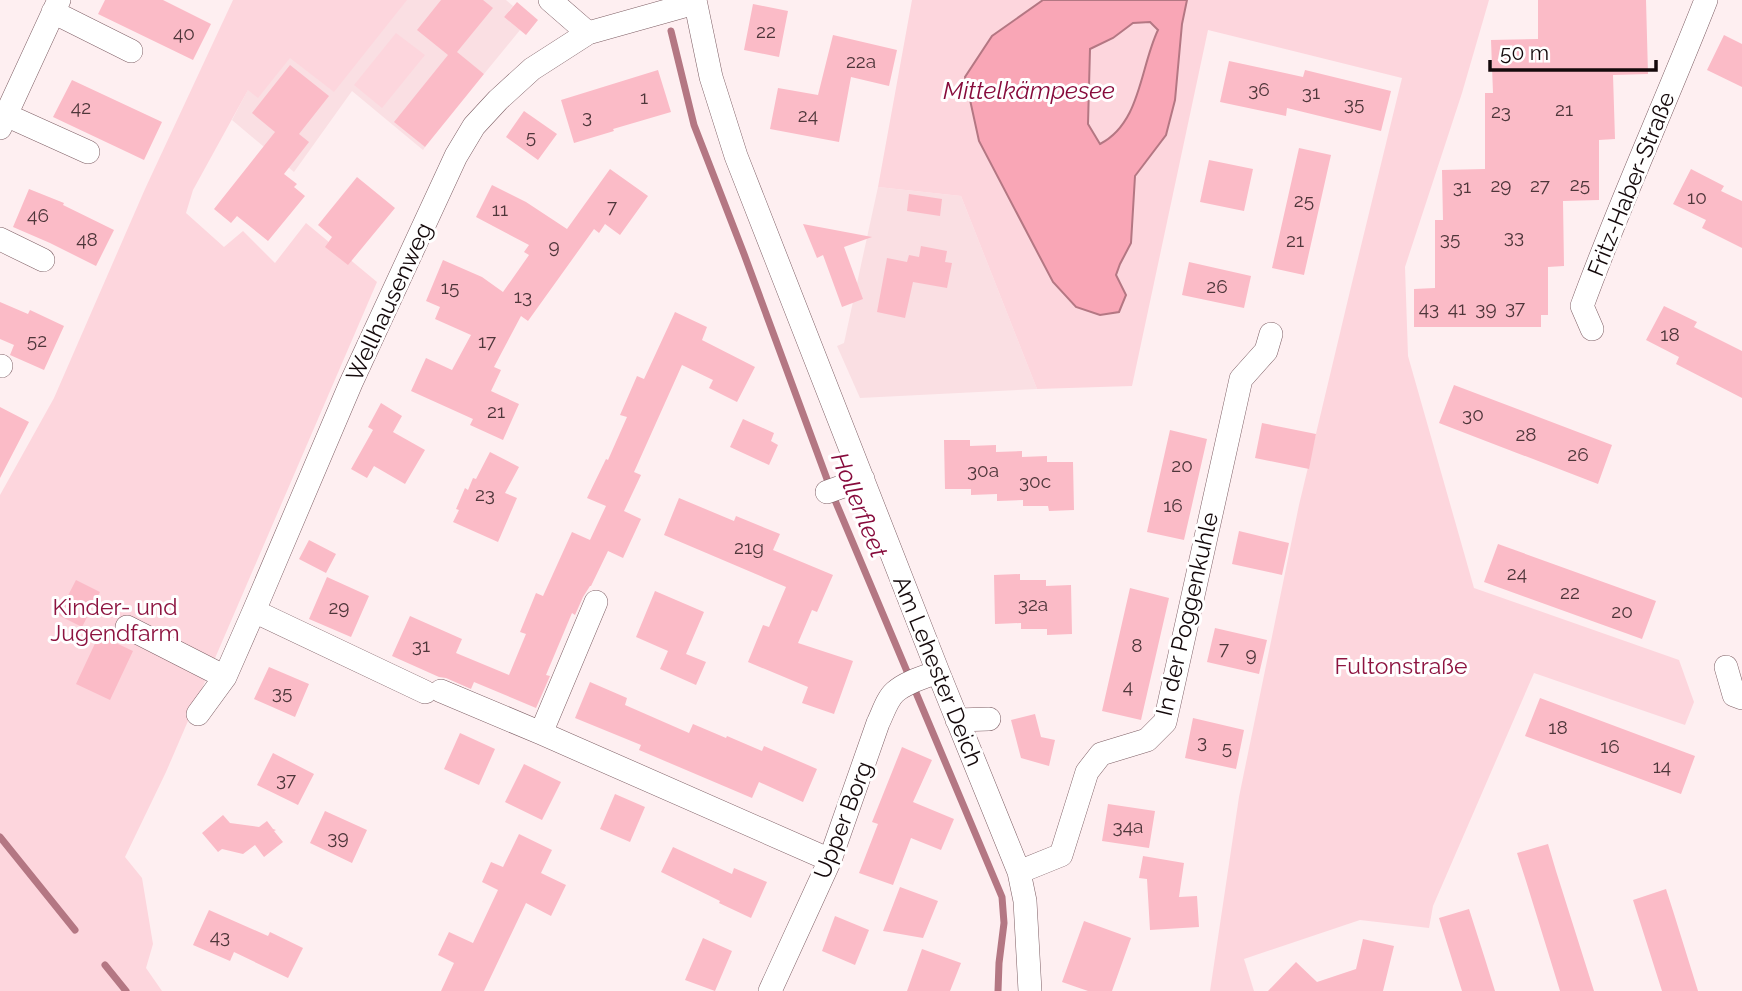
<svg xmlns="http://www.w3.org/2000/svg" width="1742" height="991" viewBox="0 0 1742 991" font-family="Raleway,sans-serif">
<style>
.built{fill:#fadfe3}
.green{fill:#fdd6dd}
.water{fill:#f9a6b6;stroke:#b47783;stroke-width:2;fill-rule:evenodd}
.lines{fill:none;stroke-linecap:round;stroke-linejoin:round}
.stream{stroke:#b47783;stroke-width:7}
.building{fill:#fbbbc7}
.minor-casing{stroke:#7e5f65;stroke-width:24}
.minor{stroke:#fff;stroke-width:23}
.labels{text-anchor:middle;stroke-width:6;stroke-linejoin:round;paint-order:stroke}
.number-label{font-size:19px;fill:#4e363a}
.street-label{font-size:23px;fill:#14090b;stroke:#fff}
.park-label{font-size:23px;fill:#8d1440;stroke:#fff}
.water-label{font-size:24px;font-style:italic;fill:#870b3c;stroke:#fff}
</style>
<rect width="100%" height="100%" fill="#feeff1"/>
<path class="built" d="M292,0H506L513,6L504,17L520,30L484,74L471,64L412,136L425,147L423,150L352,91L294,172L232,120L252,82Z
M878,187L961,196L1037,389L860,398L837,346L844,343Z"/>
<path class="green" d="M233,0H407L334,92L290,58L258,98L248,90L193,190L186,213L224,247L243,231L275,263L306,223L377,282L166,772L125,857L142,878L153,944L146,968L162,991H0V495L54,398L145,189Z
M912,0H1489L1462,93L1405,267L1408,356L1474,588L1679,660L1694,702L1685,725L1534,673L1433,906L1429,928L1360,920L1244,959L1254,991H1210L1239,797L1299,505L1350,291L1402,78L1208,30L1132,386L1037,389L961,196L878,187Z
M396,33L425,55L382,108L354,85Z"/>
<path class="water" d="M1043,0H1187L1182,24L1175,100L1166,135L1135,176L1131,243L1120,264L1116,275L1126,295L1119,312L1100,315L1076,307L1053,282L979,141L965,77L992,36ZM1150,22L1158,30C1140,67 1141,123 1100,144L1088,124L1090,49L1113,38L1133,23Z"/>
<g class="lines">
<path class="stream" d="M671,31L694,125L744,254L834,498L1002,897L1004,923L999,963L998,991
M0,837L75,930
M105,965L126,991"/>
</g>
<path class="building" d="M105,0H163L211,24L193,60L98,14Z
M441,0H483L493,8L457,52L484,74L425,147L394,122L448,55L417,30Z
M1538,0H1646L1648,74L1613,75L1615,139L1599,140V200L1563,201L1564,266L1548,267V315H1541V327H1414V289L1435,288V220H1443L1442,170L1485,169V93H1493L1491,40L1538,39Z
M517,2L538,20L526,35L504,17Z
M753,4L788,11L779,57L744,50Z
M833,35L897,50L889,86L851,77L839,142L770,129L778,88L818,95Z
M1724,35L1742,44V87L1707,70Z
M1229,61L1303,77L1305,70L1391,91L1381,131L1287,108L1286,116L1220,102Z
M290,65L329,96L299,134L309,142L284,174L297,184L294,187L305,196L268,241L237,216L231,223L214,209L275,132L252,113Z
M658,70L671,112L613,129L614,131L574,143L561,100Z
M72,80L162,122L144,160L53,117Z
M524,111L557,134L538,160L506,137Z
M1299,148L1331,155L1304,275L1272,268Z
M1209,160L1253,169L1244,211L1200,202Z
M610,169L648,196L620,235L605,224L599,233L594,229L528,321L521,316L494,367L501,370L491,391L519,404L503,440L470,425L473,419L411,391L426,358L452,370L471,335L435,319L440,307L426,301L443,260L482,277L503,292L529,255L524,252L529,245L476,217L492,185L526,202L567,229Z
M1691,169L1724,186L1721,191L1742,201V248L1702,228L1706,220L1673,204Z
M357,177L395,208L348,265L325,247L332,237L318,225Z
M29,189L64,203L63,205L114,230L96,266L50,243L13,227Z
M909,194L942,199L940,216L907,211Z
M803,224L872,237L844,247L863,299L842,307L823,255L817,258Z
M921,246L947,251L945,262L952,263L947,288L913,282L905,318L877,312L887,258L907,262L909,255L919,257Z
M1189,262L1251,276L1244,308L1182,295Z
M0,302L28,314L30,310L64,326L44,370L10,355L14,345L0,339Z
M1664,306L1697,322L1694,327L1742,351V398L1676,364L1679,357L1646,340Z
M675,312L707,327L702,340L755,367L737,402L709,388L713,380L682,365L634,472L641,475L624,511L641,519L623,558L608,551L591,586H590L583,597L575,615L572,613L546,675L550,676L536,708L474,682L471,689L446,678L439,677L392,656L410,616L462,639L456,653L509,675L526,634L520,632L536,593L543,596L572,532L590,540L606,506L587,498L606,459L608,460L627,417L620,415L637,376L644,379Z
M1454,385L1612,445L1598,484L1439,423Z
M381,403L402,416L393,432L425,450L405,484L374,466L367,478L351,469L373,430L368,427Z
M0,407L29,422L0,478Z
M743,419L774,433L771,441L778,445L769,465L730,447Z
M1262,423L1316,434L1309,469L1255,458Z
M1170,430L1207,439L1184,540L1147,532Z
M944,440H970V446L996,445V452L1022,451V457L1047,456V462H1073L1074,510L1049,511L1048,506H1023V500L997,501V494L971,495V489H945Z
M490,452L519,467L505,493L517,498L498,542L453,522L459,510L456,509L465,488L468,490L473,478L476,479Z
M679,498L734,521L736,516L780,534L773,550L833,575L817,612L812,610L798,643L853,661L834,714L802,703L808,687L748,662L763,625L769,627L786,587L664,535Z
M1239,531L1289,543L1282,575L1232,564Z
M309,540L336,554L326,573L299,559Z
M1498,544L1656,601L1642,639L1484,582Z
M1020,574V580H1046V586L1071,585L1072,634L1047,635V629H1021V623L995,624L994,575Z
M327,577L369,596L351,637L309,619Z
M76,580L100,592L82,627L58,615Z
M1130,588L1169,598L1141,720L1102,711Z
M655,591L704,612L686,654L706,662L696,685L660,669L668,651L636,637Z
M1215,628L1267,640L1259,674L1207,662Z
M99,635L133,651L110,700L76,684Z
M269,667L309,684L295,717L254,699Z
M590,682L627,698L625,705L689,733L693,724L726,738L727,736L762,751L764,746L817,769L803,802L759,782L752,798L639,750L641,745L575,718Z
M1540,698L1695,756L1681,794L1525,736Z
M1035,714L1041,737L1055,740L1049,766L1021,758L1011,720Z
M1193,718L1244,730L1236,769L1185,758Z
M460,733L495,749L479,785L444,769Z
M902,747L932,760L913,802L954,819L941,850L911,838L893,885L859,873L878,824L872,822Z
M273,753L314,774L298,805L257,785Z
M524,764L561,782L542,820L505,802Z
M615,794L645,807L630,842L600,829Z
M1108,804L1155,811L1149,848L1102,841Z
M325,811L367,830L352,863L310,843Z
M223,815L230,823L259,827L267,821L273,829L276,830L274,831L283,842L264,857L255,845L243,854L222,849L218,852L202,833Z
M519,834L552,850L541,873L566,885L551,916L526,903L484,991H441L454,963L438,955L449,932L473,943L498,890L482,882L491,862L503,867Z
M1548,844L1556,871L1594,991H1560L1526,881L1517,853Z
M673,847L732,874L734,868L767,882L751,918L719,903L720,901L661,872Z
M1143,856L1184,863L1179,897L1197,896L1199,927L1150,930L1147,879L1139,878Z
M900,887L938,901L923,938L883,931Z
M1666,889L1674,914L1698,991H1662L1641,925L1633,900Z
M1469,909L1485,959L1495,991H1462L1439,918Z
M209,910L268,936L270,932L303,948L288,978L234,952L230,961L193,945Z
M835,916L869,930L855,965L822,951Z
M1084,921L1131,938L1112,991H1088L1062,982Z
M703,938L732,951L715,991L685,980Z
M1363,939L1394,946L1383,991H1268L1296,962L1317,982L1356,969Z
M922,949L961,963L950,991H907Z"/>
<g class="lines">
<defs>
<path id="minor" d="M550,0L588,33
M695,0L711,77L736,156L938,672L1019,872L1025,901L1030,991
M53,12L131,51
M6,115L88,152
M0,128L59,0
M0,239L43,260
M1592,329L1582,306C1620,202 1666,102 1706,0
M0,366H1
M827,492L863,479
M254,611L425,692
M127,627L225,677
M1726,667L1734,695L1742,698
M441,691L541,733L830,860
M198,714L225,677L254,611L351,383L456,156L474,126L498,100L532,69L588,33L695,3
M957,720L989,719
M541,733L596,602
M1019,872L1061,855L1087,772L1101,754L1147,740L1165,722L1241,379L1266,351L1271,334
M770,991L830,860L878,723C883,713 887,699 895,692C906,682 924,677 938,672"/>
</defs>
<use href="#minor" class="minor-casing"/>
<use href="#minor" class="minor"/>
</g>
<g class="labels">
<g class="number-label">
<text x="766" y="38">22</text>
<text x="184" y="40">40</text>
<text x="861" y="68">22a</text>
<text x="1259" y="96">36</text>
<text x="1311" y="99">31</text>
<text x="644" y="104">1</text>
<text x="1354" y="110">35</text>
<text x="81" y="114">42</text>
<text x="1564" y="116">21</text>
<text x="1501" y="118">23</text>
<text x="808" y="122">24</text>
<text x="587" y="123">3</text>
<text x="531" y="143">5</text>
<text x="1580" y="191">25</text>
<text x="1501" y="192">29</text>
<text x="1540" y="192">27</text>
<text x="1462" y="193">31</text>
<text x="1697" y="204">10</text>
<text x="1304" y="207">25</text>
<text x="612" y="213">7</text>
<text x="500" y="216">11</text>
<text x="38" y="222">46</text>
<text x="1514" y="243">33</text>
<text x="1450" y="245">35</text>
<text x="87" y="246">48</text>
<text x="1295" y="247">21</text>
<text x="554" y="253">9</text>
<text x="1217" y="293">26</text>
<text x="450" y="294">15</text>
<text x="523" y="303">13</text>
<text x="1515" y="314">37</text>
<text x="1429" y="315">43</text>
<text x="1457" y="315">41</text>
<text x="1486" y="315">39</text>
<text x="1670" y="341">18</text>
<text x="37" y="347">52</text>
<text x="487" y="348">17</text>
<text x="496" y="418">21</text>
<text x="1473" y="421">30</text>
<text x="1526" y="441">28</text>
<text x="1578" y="461">26</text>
<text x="1182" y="472">20</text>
<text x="983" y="477">30a</text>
<text x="1035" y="488">30c</text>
<text x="485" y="501">23</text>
<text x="1173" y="512">16</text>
<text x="749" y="554">21g</text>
<text x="1517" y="580">24</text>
<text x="1570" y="599">22</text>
<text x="1033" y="611">32a</text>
<text x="339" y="614">29</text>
<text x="1622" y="618">20</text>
<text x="421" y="652">31</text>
<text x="1137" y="652">8</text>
<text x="1224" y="655">7</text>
<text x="1251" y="661">9</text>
<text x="1128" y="693">4</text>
<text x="282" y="699">35</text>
<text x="1558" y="734">18</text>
<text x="1202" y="748">3</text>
<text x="1610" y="753">16</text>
<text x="1227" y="754">5</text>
<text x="1662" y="773">14</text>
<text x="286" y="786">37</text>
<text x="1128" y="833">34a</text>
<text x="338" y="844">39</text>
<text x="220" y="943">43</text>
</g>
<g class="street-label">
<text transform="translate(1631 184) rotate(-68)" y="8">Fritz-Haber-Straße</text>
<text transform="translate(389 302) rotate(-65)" y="8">Wellhausenweg</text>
<text transform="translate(1187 614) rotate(-77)" y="8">In der Poggenkuhle</text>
<text transform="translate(938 671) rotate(68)" y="8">Am Lehester Deich</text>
<text transform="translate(843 820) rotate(-69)" y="8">Upper Borg</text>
</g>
<g class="park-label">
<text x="115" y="615">Kinder- und<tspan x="115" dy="26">Jugendfarm</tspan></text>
<text x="1401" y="674">Fultonstraße</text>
</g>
<g class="water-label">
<text x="1029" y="99">Mittelkämpesee</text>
<text transform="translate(859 505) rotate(68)" y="8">Hollerfleet</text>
</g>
</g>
<path d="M1490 60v10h166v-10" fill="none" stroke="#14090b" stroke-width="3.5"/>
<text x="1500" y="60" font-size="21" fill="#14090b" stroke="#ffffff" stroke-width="5" paint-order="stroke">50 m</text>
</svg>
